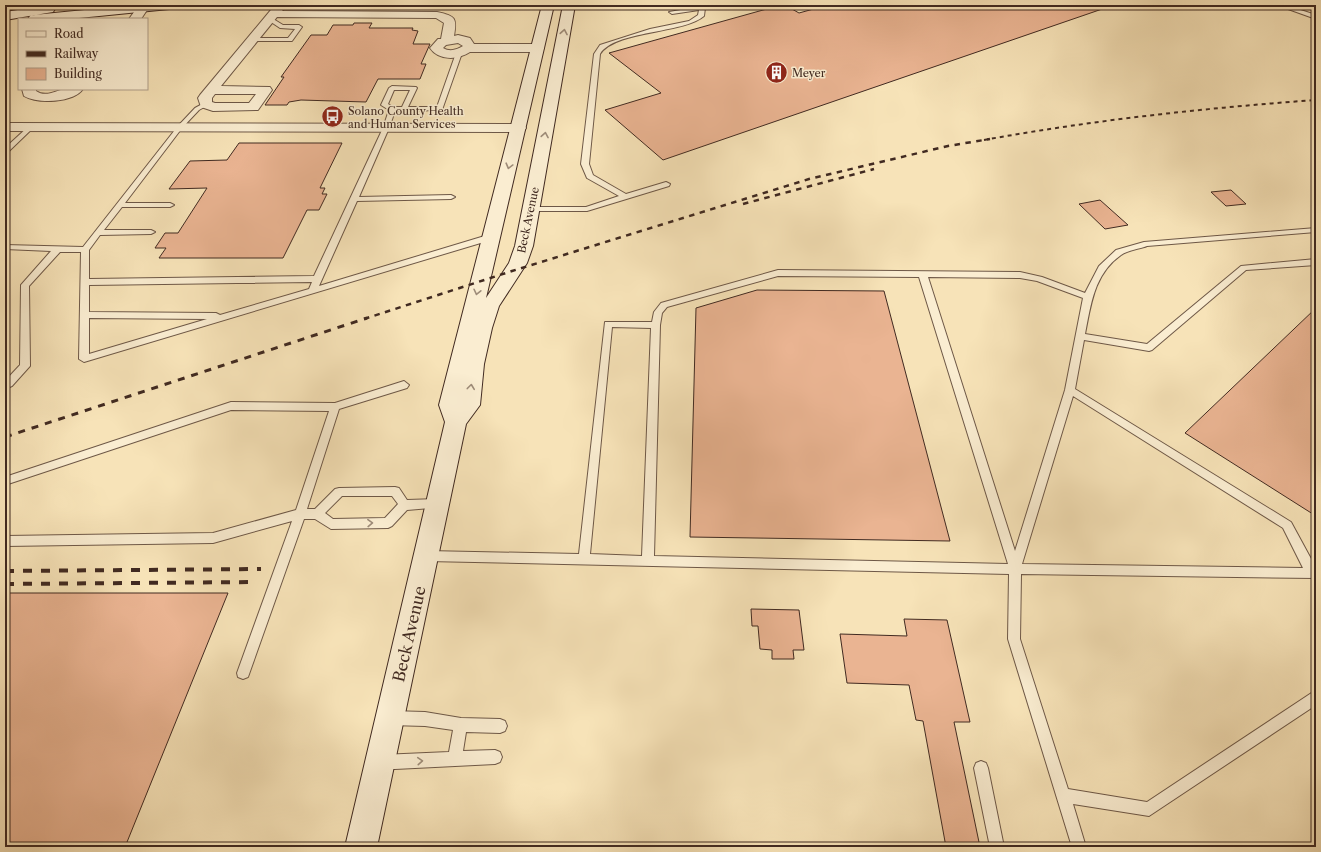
<svg xmlns="http://www.w3.org/2000/svg" width="1321" height="852" viewBox="0 0 1321 852" font-family="'Libre Caslon Text',serif">
<style>
.building{fill:#eab492;stroke:#412a21}
.lines{fill:none;stroke-linecap:round;stroke-linejoin:round}
.lane-casing{stroke:#6e5847;stroke-width:2}
.street-casing{stroke:#6e5847;stroke-width:2}
.secondary-casing{stroke:#412a21;stroke-width:2}
.lane{fill:#faedd1;fill-rule:evenodd}
.street{fill:#faedd1;fill-rule:evenodd}
.secondary{fill:#faedd1;fill-rule:evenodd}
.rail-far3{stroke:#412a21;stroke-width:2;stroke-dasharray:4 4;stroke-linecap:butt}
.rail-far2{stroke:#412a21;stroke-width:2.5;stroke-dasharray:5.5 5.5;stroke-linecap:butt}
.rail-far1{stroke:#412a21;stroke-width:3;stroke-dasharray:7 7;stroke-linecap:butt}
.rail{stroke:#412a21;stroke-width:4;stroke-dasharray:9 9;stroke-linecap:butt}
.oneway{stroke:#9e8c79}
.labels{text-anchor:middle;stroke-width:3;stroke-linejoin:round;paint-order:stroke}
.far-poi-label{font-size:11px;fill:#412a21;stroke:#faedd1;text-anchor:start}
.far-street-label{font-size:11px;fill:#412a21;stroke:#faedd1}
.near-street-label{font-size:16px;fill:#412a21;stroke:#faedd1}
</style>
<rect width="100%" height="100%" fill="#f7e3b8"/>
<filter id="stains"><feTurbulence type="fractalNoise" baseFrequency=".005" numOctaves="4"/><feColorMatrix values="0 0 0 0 .2 0 0 0 0 .09 0 0 0 0 .02 0 0 0 .5 -.17"/></filter>
<radialGradient id="worn" r=".72"><stop offset=".6" stop-color="#630" stop-opacity="0"/><stop offset="1" stop-color="#630" stop-opacity=".3"/></radialGradient>
<path class="building" d="M781,5H785L799,13L828,5H1108V7L663,160L605,110L661,93L609,53Z
M354,23H372L369,28H413L412,30L418,31L413,44H430L421,64H426L420,79H378L366,102L301,100L289,102L287,105H265L284,77H281L311,35H327L333,25H353Z
M239,143H342L320,188H325L322,194H327L319,210H307L283,258H159L166,248H155L165,233H178L207,188L169,189L190,161L227,160Z
M1231,190L1246,204L1226,206L1211,192Z
M1100,200L1128,225L1105,229L1079,204Z
M757,290L884,291L950,541L690,537L696,308Z
M1316,308V516L1185,433Z
M5,593H228L125,847H5Z
M751,609L799,610L804,650H793L794,659H772V650L760,649L758,626H752Z
M904,619L947,620L970,722H954L980,847H946L923,721L916,720L909,685L847,683L840,634L907,636Z"/>
<g class="lines">
<defs>
<path id="lane" d="M696,5H702L705,8L704,16C683,34 615,30 600,54L589,164L593,175L626,194L666,182L670,184L669,186L587,211H528L527,209L531,207H586L619,196L587,178L581,164L594,54L600,45L650,29L689,21L698,15L699,10L672,14L669,12L698,7Z
M1277,5H1285L1316,15V19Z
M270,17L283,25H299L302,27L292,41H249L248,40L251,38H288L295,29L280,28L268,20L267,19Z
M459,51L462,53L442,110L395,111L389,128L359,197L451,195L455,197L451,199L357,201L319,286L488,235H494V239L84,362L79,359L81,252H60L29,286L30,366L12,386L5,389V381L20,365L21,285L51,251L5,249V245L83,247L178,126L195,108L206,102L208,103V105L199,110L182,128L125,203H170L174,205L170,207H122L104,230H151L155,232L151,234L100,235L89,250V279L314,276L383,128L389,110L381,105L389,88L392,86L416,87L417,88L408,107H437L456,53ZM394,90H410L402,107H393L388,104ZM312,282L309,289L220,315L216,313L89,312V285ZM89,318L207,319L89,354Z
M29,126L34,127L7,153L5,154V148Z
M1316,228V232L1147,246C1140,249 1128,250 1121,255C1094,274 1091,304 1085,334L1147,344L1241,266L1316,259V265L1246,270L1152,350L1149,351L1084,340L1075,389L1291,522L1316,568V578L1021,574L1020,639L1068,789L1147,802L1316,690V705L1149,816L1073,804L1086,847H1072L1008,639L1009,574L427,561L423,560L421,556L423,552L427,551L579,554L605,322H652L654,312L661,303L778,270L1020,272L1042,277L1085,293L1099,266L1116,250L1144,242ZM778,276L919,277L1008,564L654,556L660,325L662,313L667,307ZM928,277L1020,278L1037,281L1083,298L1065,390L1015,551ZM612,327L651,328L642,556L590,554ZM1073,396L1283,528L1303,568L1022,564Z
M404,381L409,385L407,388L339,409L307,509H315L335,489L339,488L395,487L399,488L407,500L438,499L442,501L443,504L442,507L407,510L392,526L388,528L331,529L315,519H304L248,677L243,679L238,677L237,673L292,521L213,543L5,546V536L213,533L296,510L329,411L231,410L5,485V477L231,402L335,403ZM342,496H392L398,504L385,518L333,519L325,513Z
M390,711L425,712L461,718L500,719L505,721L507,726L505,731L500,733L466,732L463,751L495,750L500,752L502,757L500,762L495,764L395,769H381L376,767L374,762L376,757L381,755L449,752L453,730L425,726L390,725L385,723L383,718L385,713Z
M981,761L986,763L988,768L1004,847H990L974,768L976,763Z"/>
<path id="street" d="M139,5H147L149,7L141,19H129Z
M275,5H287L282,11L437,12C456,16 457,18 454,36L458,35L470,38L474,44H538L542,45L544,48L542,51L538,52H470C458,60 439,61 430,48L438,39H441L444,23L436,18L277,17L221,86L270,87L272,90L258,110L213,111L201,107L198,98L200,95ZM458,43L463,46C456,50 450,52 443,48L446,45ZM215,94H256L249,103H215L212,102V98Z
M22,89H36V91C46,98 56,90 66,89C72,88 77,89 83,89C73,103 38,104 24,96Z
M5,123L519,124L524,125L526,128L524,131L519,132L5,131Z"/>
<path id="secondary" d="M49,5L53,6L55,9L53,12L5,20V12Z
M135,5H175L173,7L169,9L69,19H28L30,16L34,15Z
M542,5H554L486,298L509,263L515,246L563,5H575L533,246L527,263L499,306L492,328L484,364L480,405L466,424L377,847H345L445,422L439,405Z"/>
</defs>
<use href="#lane" class="lane-casing"/>
<use href="#street" class="street-casing"/>
<use href="#secondary" class="secondary-casing"/>
<use href="#lane" class="lane"/>
<use href="#street" class="street"/>
<use href="#secondary" class="secondary"/>
<path class="rail-far3" d="M984,140C1094,120 1205,108 1316,100"/>
<path class="rail-far2" d="M743,204L874,169
M364,319L512,271L809,179L948,146L990,139"/>
<path class="rail-far1" d="M5,437L367,318"/>
<path class="rail" d="M5,571L261,569
M5,584L256,582"/>
</g>
<defs><path id="oneway-chevron" d="M-2-3.5L2.5 0L-2 3.5" fill="none" stroke-width="1.6" stroke-linecap="round" stroke-linejoin="round"/></defs>
<g class="oneway">
<use href="#oneway-chevron" transform="translate(564 32) rotate(-80)"/>
<use href="#oneway-chevron" transform="translate(545 135) rotate(-80)"/>
<use href="#oneway-chevron" transform="translate(509 166) rotate(105)"/>
<use href="#oneway-chevron" transform="translate(477 292) rotate(103)"/>
<use href="#oneway-chevron" transform="translate(471 387) rotate(-83)"/>
<use href="#oneway-chevron" transform="translate(370 523) rotate(-2)"/>
<use href="#oneway-chevron" transform="translate(420 761) rotate(-4)"/>
</g>
<defs>
<symbol id="building-disc" viewBox="-11 -11 22 22"><circle r="9.5" fill="#8f2418" stroke="#faedd1"/><path d="M-4-6H4V6H1V3H-1V6H-4ZM-2.5-4.3h1.7v1.8h-1.7ZM.8-4.3h1.7v1.8H.8ZM-2.5-1h1.7V.8h-1.7ZM.8-1h1.7V.8H.8Z" fill="#fff"/></symbol>
<symbol id="bus-disc" viewBox="-11 -11 22 22"><circle r="9.5" fill="#8f2418" stroke="#faedd1"/><path d="M-5-6H5V4H4V6H2V4H-2V6H-4V4H-5ZM-3.5-4V0h7V-4ZM-3.5 1.2v1.5H-2V1.2ZM2 1.2v1.5H3.5V1.2Z" fill="#fff"/></symbol>
</defs>
<g fill-rule="evenodd">
<use href="#building-disc" x="764" y="60" width="25" height="25"/>
<use href="#bus-disc" x="320" y="104" width="25" height="25"/>
</g>
<g class="labels">
<g class="far-poi-label">
<text x="792" y="77">Meyer</text>
<text x="348" y="115">Solano County Health<tspan x="348" dy="13">and Human Services</tspan></text>
</g>
<g class="far-street-label">
<text transform="translate(528 220) rotate(-78)" y="4">Beck Avenue</text>
</g>
<g class="near-street-label">
<text transform="translate(409 634) rotate(-77)" y="6">Beck Avenue</text>
</g>
</g>
<rect width="1321" height="852" fill="none" stroke="#f7e3b8" stroke-width="20"/>
<rect x="6" y="6" width="1309" height="840" fill="none" stroke="#412a21" stroke-width="2"/>
<rect x="10" y="10" width="1301" height="832" fill="none" stroke="#412a21"/>
<rect x="18" y="18" width="130" height="72" fill="#faedd1" stroke="#b09f8b"/>
<rect x="26" y="31" width="20" height="6" fill="#faedd1" stroke="#b09f8b"/>
<text x="54" y="38" font-size="12" fill="#412a21">Road</text>
<rect x="26" y="51" width="20" height="6" fill="#412a21" stroke="#b09f8b"/>
<text x="54" y="58" font-size="12" fill="#412a21">Railway</text>
<rect x="26" y="68" width="20" height="12" fill="#eab492" stroke="#b09f8b"/>
<text x="54" y="78" font-size="12" fill="#412a21">Building</text>
<rect width="100%" height="100%" filter="url(#stains)"/>
<rect width="100%" height="100%" fill="url(#worn)"/>
</svg>
